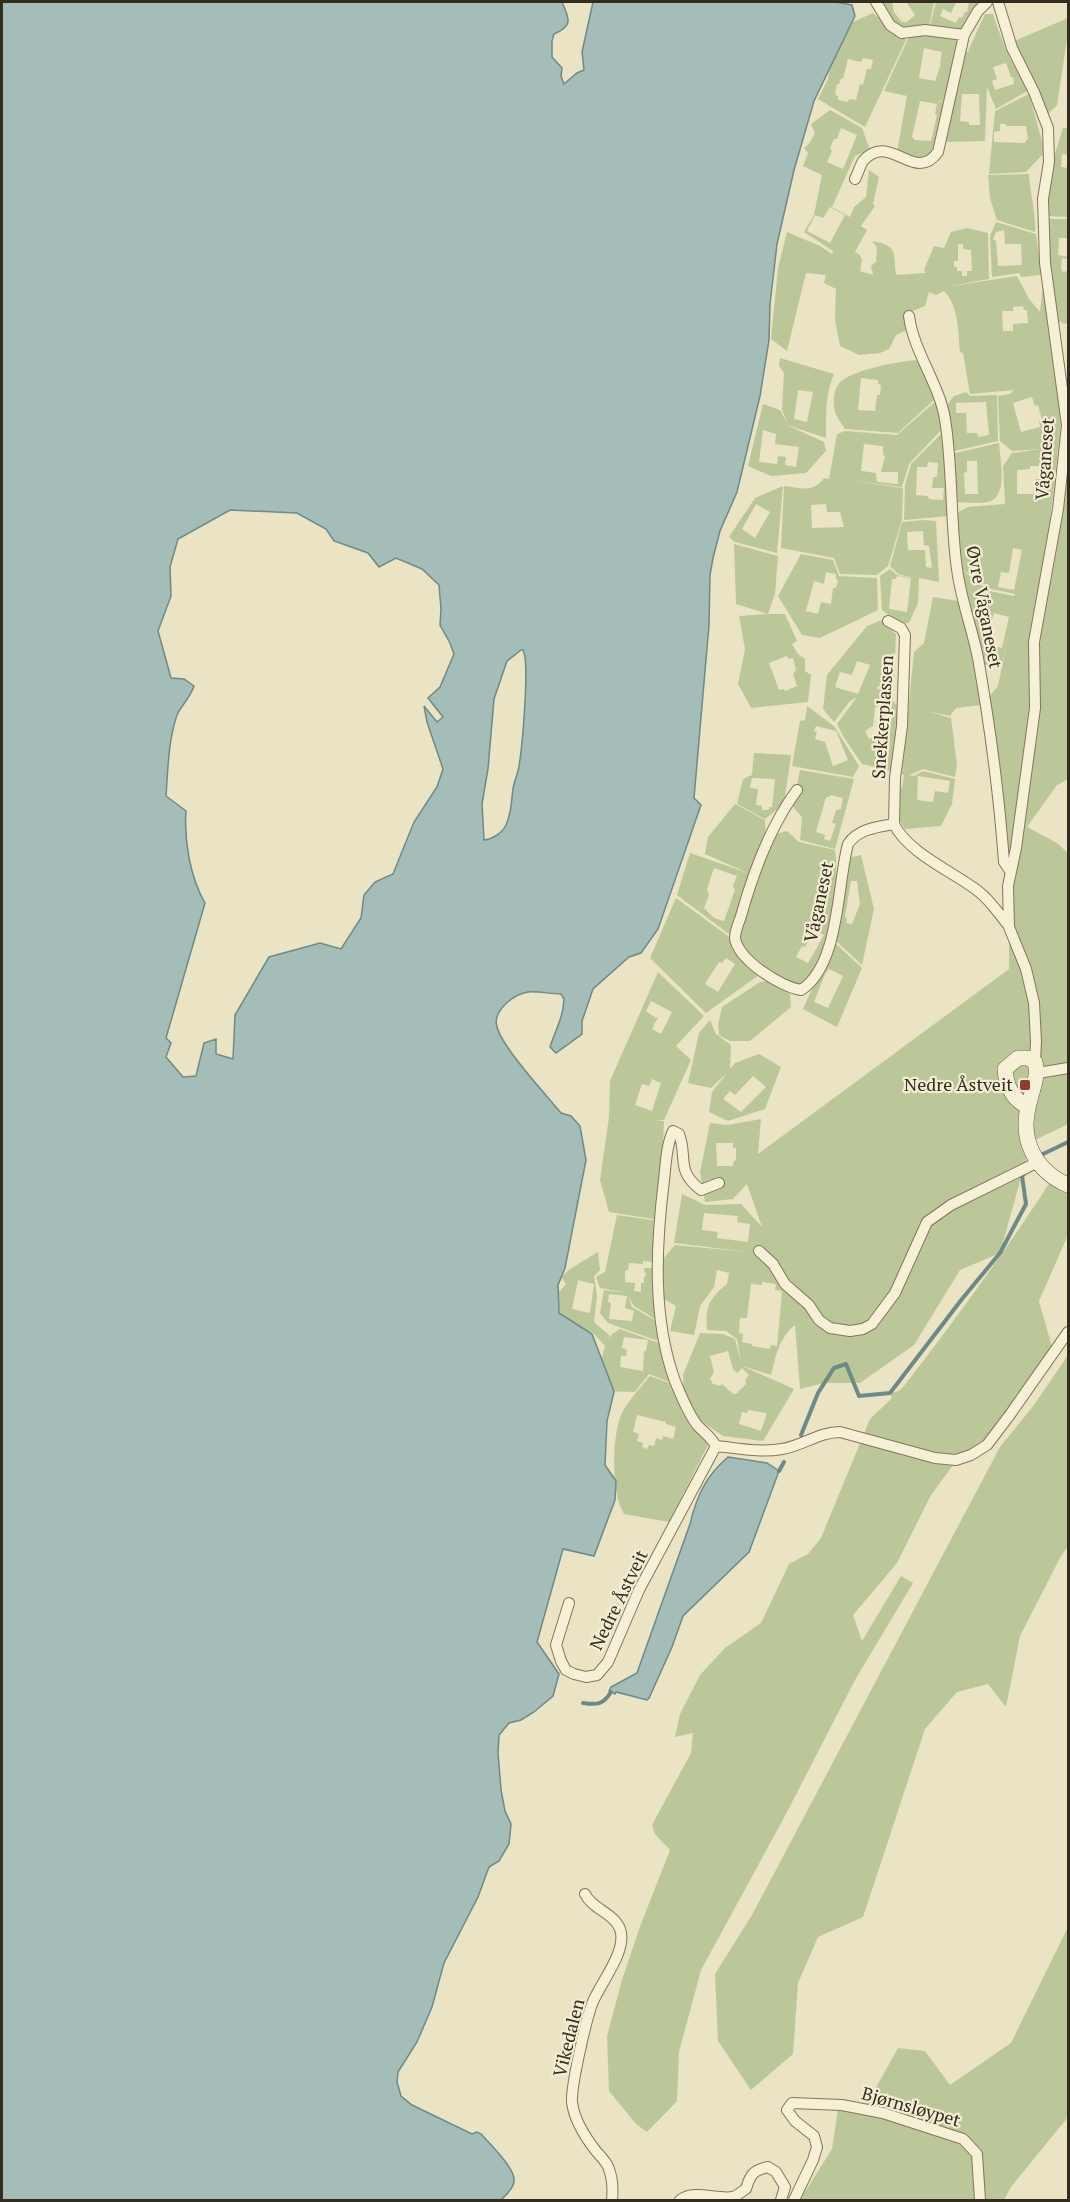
<svg xmlns="http://www.w3.org/2000/svg" width="1070" height="2202" viewBox="0 0 1070 2202" font-family="'PT Serif',serif">
<style>
.green{fill:#bcc799;fill-rule:evenodd}
.water{fill:#a5bdb9;stroke:#6d8a87;stroke-width:1.5;fill-rule:evenodd}
.lines{fill:none;stroke-linecap:round;stroke-linejoin:round}
.stream{stroke:#6d8a87;stroke-width:4}
.street-casing{stroke:#82755c;stroke-width:12}
.secondary-casing{stroke:#64563f;stroke-width:16}
.street{stroke:#f5f0d6;stroke-width:10}
.secondary{stroke:#f5f0d6;stroke-width:15}
.poi-dot{fill:#8c3c32;stroke:#f2edd3;stroke-width:2}
.labels{text-anchor:middle;stroke-width:4.5;stroke-linejoin:round;paint-order:stroke}
.street-label{font-size:18px;fill:#342c1f;stroke:#f2edd3}
.poi-label{font-size:18px;fill:#342c1f;stroke:#f2edd3;text-anchor:end}
</style>
<rect width="100%" height="100%" fill="#eae3c4"/>
<path class="green" d="M881,2H892L894,12L902,22H907L915,15L907,3L934,2L929,26C896,28 898,30 881,2Z
M936,2H956L951,13L943,9L940,16L956,23L959,17L962,18L965,12H967L969,2H980L967,28L957,31L930,25Z
M873,13L906,40L865,127L818,99L828,79L831,61L853,22ZM863,58L873,60L871,69H867L863,85L860,84L856,100L849,99L848,102L838,100V96L835,95L837,84H839L841,78L843,79L848,59L861,62Z
M985,14H993C1003,44 1011,65 1029,90L996,109L987,87L985,141L945,142L966,52L975,50L968,51ZM1006,63L1011,77H1013L1014,84L995,90L992,81L997,79L993,67ZM962,94H979L980,125H969V122L960,121Z
M1068,18V33L1057,105L1046,116L1014,41Z
M917,34L955,38L959,46L947,102L936,101L947,103L936,148L927,161L897,152L907,96L884,91L908,39ZM924,48L942,52L940,63L941,64L935,81L919,78ZM920,101L937,104L935,114L937,115L931,141L915,140L912,137Z
M1029,94L1045,152L1026,172L989,174L995,111ZM1000,124H1006V126H1026L1028,139L1026,140L1025,143L994,142V132L1000,131Z
M830,110L862,128L870,150L855,156L832,207L850,217L854,207L866,197L869,170L879,177L873,204L875,206L861,226L867,230L855,252L860,255L862,260L860,271L873,275L871,266L876,262L877,247L872,241C898,246 893,251 896,275L926,273L924,270L934,246L944,248L951,232L967,228L988,233L989,279L945,287L1017,276L1029,299L1040,312L1043,285L1061,422L1049,529L1068,477V779L1057,785L1027,827L1057,843L1068,853V1124L1031,1142L1000,1253L960,1270L914,1345L860,1383H824L800,1389L795,1325C779,1338 776,1356 771,1375L742,1366L794,1389L763,1441L723,1436L701,1421L684,1391L683,1375L700,1333L723,1334L735,1339L741,1362L737,1339L726,1331L707,1330C705,1308 709,1298 727,1284L729,1273L717,1270L714,1287L700,1306L694,1335L670,1331L676,1306L664,1299L663,1259L675,1245L749,1252L674,1243L682,1194L705,1205L741,1204L762,1227L747,1184L733,1199L705,1202L700,1172L710,1123L728,1125L761,1119L758,1154L1009,969V924L996,795L990,696L998,686L1010,627L1002,664L983,665L961,569L989,591L1014,596L1015,594L991,589L960,568L956,513L968,507L1005,504L1003,466L1012,453L1041,449L1012,451L1000,441L998,396L1010,394L1014,390L970,394L963,353L960,352C958,331 959,307 944,291L936,295L929,292L925,306L903,315L907,330L896,335L889,349L880,353L859,355L840,346L835,320L836,289L824,283L826,275L806,273L787,351L771,339L778,268L787,232L820,246L832,254L833,251L804,232L814,215L822,175L803,166L808,153L804,148L809,144L815,133L811,124ZM841,128L857,135L843,169L827,162L832,151L830,148L834,139H837ZM830,207L845,215L830,243L807,231L815,215L823,218ZM958,244H963V249L971,250L972,271H967V276H962V271H957V267H954V261H958ZM1023,306L1024,310H1027L1028,323L1013,324V331H1003L1002,311H1013V307ZM1032,397L1035,406L1038,405L1042,420L1039,421L1040,427L1021,432L1013,403ZM1030,466H1043V479H1035L1033,494H1017V470L1030,469ZM1013,548L1022,550L1014,590L998,587L1001,572L1009,573ZM994,613L1009,617L1002,648L990,645L992,636L987,634ZM716,1143H733V1148H736V1160L734,1161L733,1166H717ZM704,1213L738,1216L737,1222L750,1224L748,1242L717,1238L718,1232L702,1230ZM762,1282L776,1284L775,1290L782,1291L777,1346L771,1345L770,1349L752,1346V1344L742,1342L743,1334L739,1333L740,1318H747L751,1284L762,1285ZM728,1351L733,1369L737,1373L742,1368L749,1375L745,1380L746,1384L736,1394H733L722,1384L720,1386L713,1384L710,1379L714,1372L710,1356ZM748,1410L767,1413L761,1431L739,1424L742,1412L747,1413Z
M1063,128H1068V155L1062,154L1061,167L1068,168V217L1048,216L1050,170Z
M1029,174C1030,194 1036,211 1035,232L997,220L990,198L988,175Z
M1048,219H1068L1067,238H1059L1058,255L1068,257V259L1062,258L1061,269L1063,272L1068,271V283L1067,284L1068,287V322L1065,324L1058,321L1051,274L1054,273H1051L1048,248Z
M996,222L1036,234L1041,275L1021,277L1019,273L992,277L990,236ZM1004,230L1005,244H1021L1022,265L998,266L996,240H993L996,232Z
M780,358L834,374C825,395 826,416 826,438L787,425L824,442L826,451L806,473L771,476L748,466L763,404L780,410L788,424L782,410L784,373L779,366ZM798,390L813,392L807,422L794,419ZM763,430L776,434L775,444L799,447L796,467L785,465L786,457L778,456L777,464L759,462Z
M915,360L923,366L935,399L898,433L845,429C842,424 837,418 835,412C833,404 833,392 838,385C848,370 897,362 915,360ZM861,378L878,380V384L881,385L880,395H877L875,411L858,410Z
M966,392L970,396L997,395L998,441L950,452L946,406L954,396ZM986,402L989,435L978,437L977,433H967L966,413H956V403Z
M936,401L945,426L909,464L902,487L846,480L903,488L902,520L888,566L877,575L840,574L834,558L781,548L784,486C800,488 814,493 824,478L829,479L837,434L845,431L897,435ZM864,444L883,446V455L885,456L881,472H898V484L877,482L876,473L861,471ZM826,504L827,512H840L844,527L812,528L811,505Z
M944,431L949,516L904,520L905,485L911,464ZM928,462L938,463L937,477H933L932,488H944L943,500L929,499L928,496L916,495L917,467H927Z
M999,443C1000,459 1009,499 987,502C977,504 965,502 954,502L951,454ZM967,461H977L978,494H965L964,473L967,472Z
M783,486L777,553L735,542L729,537L755,498ZM756,504L770,512L755,538L742,529Z
M924,520L936,521L939,582L919,578L918,603L909,623L900,624L882,610L880,576L890,569L897,575L914,578L898,574L890,566L902,522ZM923,531L924,545L929,546L932,568L926,567L925,550H908L907,532ZM897,576L911,578L907,612L889,609L892,579H896Z
M734,544L778,556L775,594L768,614L736,604Z
M801,554L833,560L839,576L877,578L878,610L820,638L802,635L778,596ZM826,572L836,574V579L838,580L836,588H833L831,604L821,602L818,614L806,611L814,581L824,584Z
M933,597L958,601L967,632L981,705L956,708L950,716L926,711L951,718L957,765L955,777L923,769L909,775L914,776L923,771L955,779L952,804L941,826L905,829L900,821L897,788H902L904,775L902,774L914,652L924,643ZM918,776L950,781L948,793L935,791L933,802L917,800Z
M768,614H785L797,641L792,644L798,654L805,659V671L811,675L808,702L751,708L738,684L745,649L739,616ZM787,656L788,659L793,658L796,670L793,674L797,686L785,691L784,689L779,690L769,663Z
M882,620L896,634L894,679L876,688L885,692L899,708L892,771L862,764L843,736L837,724L857,697L850,701L834,722L823,709L827,675L867,626ZM857,661L870,665L858,694L835,687L840,672L852,675ZM875,707H884L885,712L888,713L889,742H876V736L869,739L865,731L873,726Z
M807,706L834,726L859,766L853,777L792,766L800,721L805,720ZM816,726L836,731L848,760L833,766L825,742L815,739L817,732L814,731Z
M754,753L791,755L784,804L765,819L737,804L743,779L752,775ZM752,778L775,779L772,807H769V810H762V806L756,805L758,789L750,788Z
M800,770L854,779L835,849L800,840L802,817L793,807ZM830,795L843,798L841,809L836,810L832,823L836,824L830,841L824,839L825,835L816,832L826,797H829Z
M735,804L765,820L766,839L733,937L677,895L690,853L748,873L705,854L708,837ZM714,868L737,876L733,886L735,890L724,921L714,918L704,908L709,895L707,889Z
M787,831L799,842L835,850C840,893 830,944 808,982L797,985L761,968L746,952L741,943V934L760,864L773,835ZM814,930L824,935L808,963L796,957L802,946L805,947Z
M861,855L874,909L862,965L834,939L848,858ZM851,881H857L860,904L852,924L846,923L847,918L845,917Z
M676,898L732,939L759,975L706,1013L650,958ZM726,958L735,964L718,992L705,984L719,962L722,963Z
M833,941L862,968L837,1027L803,1009ZM829,969L843,976L828,1008L814,1002L825,974Z
M658,972L704,1016L676,1046L691,1060L664,1120H654L664,1121L660,1220L609,1212L600,1180L609,1117L610,1081ZM651,1001L672,1012L661,1034L652,1029L658,1017L656,1018L646,1011ZM652,1079L661,1083L652,1111L635,1105L642,1084L649,1086Z
M770,981L790,994L791,1007L750,1041H730L719,1035L718,1025L722,1007L760,982Z
M710,1020L716,1034L731,1045L730,1069L735,1063L759,1054L781,1067L765,1109L728,1121L709,1112L712,1092L727,1073L711,1088L688,1083L699,1033ZM753,1076L766,1087L741,1112L723,1099L730,1091L735,1095Z
M1058,1170L1068,1178V1235L1039,1301L1054,1354L987,1445L956,1461L931,1495L897,1563L853,1615L862,1641L901,1576L913,1583L855,1680L786,1814L701,1970L679,2052L677,2101L647,2132L636,2124L609,2091L607,2036L622,1980L641,1924L670,1850L655,1834L652,1825L691,1753L693,1733L675,1737L680,1714L700,1675L725,1648L761,1623L789,1564L808,1554L821,1538L870,1419L892,1398L890,1393L899,1391L904,1386C958,1316 1010,1245 1058,1170Z
M617,1215L659,1221L658,1321L634,1306L628,1296L632,1307L658,1322L661,1342L608,1323L600,1313L604,1290L628,1293L600,1288L596,1277L605,1272ZM643,1261L653,1262V1268H644L646,1276L644,1277V1283H641V1292L634,1291L635,1283L625,1282V1271L628,1270L629,1263L643,1264ZM609,1294L627,1296L625,1308L634,1311L632,1321L609,1319L611,1303L608,1302Z
M598,1252L600,1270L594,1276L597,1296L594,1322L610,1336L608,1341L612,1334L620,1329L662,1344L672,1383L649,1374L635,1392L603,1391L601,1362L605,1346L592,1332L563,1333V1319L560,1312L556,1313L554,1284L559,1285L558,1290L560,1291L566,1284L561,1277L570,1269ZM578,1280L594,1284L590,1313L572,1309ZM624,1337L648,1340L646,1351H644L643,1371L620,1367L621,1356H626L627,1350L622,1348Z
M1068,1355V1546L1061,1556L1020,1636L1006,1707L988,1684L957,1692L925,1729L863,1917L818,1937L798,1983L793,2054L751,2090L718,2041L715,1974L752,1915L1000,1447L1034,1405Z
M650,1376L672,1384L682,1408L708,1445L669,1522L624,1514C611,1492 612,1442 620,1418C624,1405 641,1387 650,1376ZM637,1415L666,1422V1424L676,1427L673,1439L663,1436L662,1440L656,1438L654,1446L649,1445L647,1449L642,1447L643,1443L637,1441L639,1434L633,1432Z
M1068,1927V2117L1011,2187L1004,2200H800L832,2149L839,2102L867,2104L898,2048L925,2051L950,2085L1011,2043Z"/>
<path class="water" d="M2,2H562C569,19 574,25 554,34L552,41V57L562,68L561,76L564,84L577,73L584,70L582,52L593,2H836L852,5L855,16L814,101L794,170L777,244L770,304L769,340L760,396L737,492L720,531L713,558L710,575L709,625L694,798L701,805L658,929L641,953L629,957L593,989L582,1021V1034L556,1053L550,1047C556,1028 563,1019 564,999L561,994C550,994 538,991 528,992C514,994 492,1011 497,1027C502,1047 546,1095 561,1113L571,1116L580,1126L586,1160L565,1268L558,1285L559,1313L592,1334L612,1386L614,1392L607,1421L605,1465L616,1481L615,1500L594,1556L563,1549L537,1642L559,1674L553,1696L534,1712L521,1720L509,1723L499,1735L498,1753L501,1790L505,1811L511,1824L509,1844L499,1861L489,1867L478,1897L444,1963L432,2007L417,2042L398,2072L397,2082L401,2096L412,2105L472,2134L477,2132L481,2134C489,2143 516,2169 514,2181C514,2188 506,2195 501,2200H2ZM230,510L297,513L326,529L334,541L368,553L379,567L396,558L422,569L439,585L441,609L440,625L450,643L454,654L440,687L428,698L443,717L437,722L424,706L427,722L443,769L437,787L414,822L393,874L375,882L364,895L361,918L341,949L320,943L269,957L235,1015L233,1059L216,1054V1039L204,1043L196,1076L183,1077L166,1057L171,1043L166,1038L205,903C190,877 184,841 186,811L166,796C168,769 168,742 177,715C181,706 190,698 194,686L184,679L171,678L158,631L171,596L170,567L178,539ZM521,650H523C530,663 522,748 519,766C518,774 514,781 513,789C511,802 512,812 506,825C502,833 493,839 484,840L482,804L488,769L494,699L507,661Z
M728,1457L767,1463L779,1471L749,1552L683,1616L672,1647L649,1698L647,1700L616,1692L615,1694L609,1691L611,1687L637,1673L690,1524C697,1495 706,1476 728,1457Z"/>
<g class="lines">
<path class="stream" d="M1039,1156L1068,1142
M801,1435L818,1393L834,1368L846,1364L859,1396L890,1393L962,1299L1000,1253L1026,1204L1022,1176L1025,1173
M779,1471L784,1462
M583,1703C597,1705 603,1705 611,1692"/>
<defs>
<path id="street" d="M876,2L890,25L902,33L925,30L964,35
M998,2L1012,48L1034,92L1048,128L1049,162L1043,199L1045,263L1067,425L1058,509L1034,642L1035,708L1016,848L1008,886L1009,927L1026,969L1034,1003L1036,1041L1035,1062
M855,179C858,173 860,166 863,161C890,130 914,185 938,152L964,35L978,11L987,2
M909,316C914,353 939,383 945,419C953,469 950,520 957,569C961,600 972,628 978,658C990,726 999,794 1004,862L1010,871
M888,621L901,628L905,635L902,726L895,778L894,824
M797,790C771,825 753,873 741,916C739,922 735,931 735,938C738,960 781,987 801,990C840,965 837,884 848,844C858,829 877,827 894,824C908,853 952,871 978,891C990,900 999,914 1009,926
M1038,1073L1068,1068
M759,1251L773,1264L785,1284L809,1305L819,1320L830,1328L850,1331L863,1329L872,1324L895,1293L927,1222L951,1205L1038,1162
M716,1446C711,1437 705,1433 698,1426C688,1414 681,1395 675,1381C652,1318 656,1245 664,1180C666,1164 666,1146 673,1131L679,1134C688,1158 675,1170 701,1190L719,1183
M569,1603L556,1645L561,1661L566,1670L574,1674L586,1677L597,1675L608,1662L639,1590L716,1446C738,1448 760,1453 782,1449C802,1446 819,1432 840,1432L935,1458L956,1460L971,1455L987,1445L1009,1416L1068,1332
M585,1894C592,1909 614,1913 620,1929C628,1951 600,1983 592,2004C586,2021 571,2085 572,2102C574,2120 585,2137 596,2151C600,2156 607,2162 609,2169C613,2180 613,2190 612,2200
M680,2200C695,2189 716,2200 733,2197C737,2196 742,2191 746,2189C750,2175 753,2170 768,2167L776,2172L785,2187L781,2200
M794,2200L813,2160L817,2147L814,2136L795,2121L787,2110L792,2103L842,2105L883,2113L963,2139L977,2154L980,2200"/>
<path id="secondary" d="M1028,1107C1012,1099 1006,1086 1005,1069L1018,1058H1028L1035,1062C1039,1077 1032,1089 1029,1104C1019,1139 1035,1171 1068,1185"/>
</defs>
<use href="#street" class="street-casing"/>
<use href="#secondary" class="secondary-casing"/>
<use href="#street" class="street"/>
<use href="#secondary" class="secondary"/>
</g>
<rect class="poi-dot" x="1019" y="1079" width="12" height="12" rx="3"/>
<g class="labels">
<g class="street-label">
<text transform="translate(1045 459) rotate(-86)" y="6">Våganeset</text>
<text transform="translate(984 607) rotate(79)" y="6">Øvre Våganeset</text>
<text transform="translate(883 717) rotate(-86)" y="6">Snekkerplassen</text>
<text transform="translate(819 902) rotate(-78)" y="6">Våganeset</text>
<text transform="translate(619 1600) rotate(-64)" y="6">Nedre Åstveit</text>
<text transform="translate(569 2038) rotate(-76)" y="6">Vikedalen</text>
<text transform="translate(911 2107) rotate(16)" y="6">Bjørnsløypet</text>
</g>
<g class="poi-label">
<text x="1013" y="1091">Nedre Åstveit</text>
</g>
</g>
<rect width="1070" height="2202" fill="none" stroke="#342c1f" stroke-width="6"/>
</svg>
